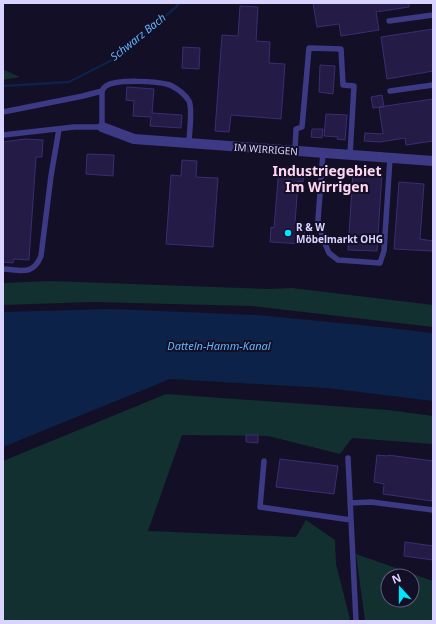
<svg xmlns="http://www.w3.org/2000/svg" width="436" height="624" viewBox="0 0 436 624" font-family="'Noto Sans',sans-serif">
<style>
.green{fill:#12302f;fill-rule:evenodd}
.water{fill:#0c2248}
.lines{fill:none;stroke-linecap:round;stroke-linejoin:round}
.stream{stroke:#0c2248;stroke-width:2.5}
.building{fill:#241b47;stroke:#3b2d73}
.lane{stroke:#3d3a85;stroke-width:5.5}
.street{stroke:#3d3a85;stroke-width:10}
.poi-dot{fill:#00e5ff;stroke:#130f26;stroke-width:1.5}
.labels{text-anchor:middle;stroke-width:4;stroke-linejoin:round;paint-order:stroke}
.street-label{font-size:10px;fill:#d9d4ff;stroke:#130f26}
.poi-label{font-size:10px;font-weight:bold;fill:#d9d4ff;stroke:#130f26;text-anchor:start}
.water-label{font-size:11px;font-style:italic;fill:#62b6ff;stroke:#130f26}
.district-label{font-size:14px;font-weight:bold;fill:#ffd6f0;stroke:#130f26}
</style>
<rect width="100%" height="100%" fill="#130f26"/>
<path class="green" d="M3,69L4,70L20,77L3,80Z
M50,281L268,289L292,288L433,305V327L252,306L93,302L3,305V283Z
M166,394L388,410L433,416V444L352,438L340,454L268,436L182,435L148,531L296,537L306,520L335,540L336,564L350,619L347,621H3V461Z
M356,554L433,581V621H365ZM388,576H412V600H388Z"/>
<path class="water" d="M112,309L258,315L390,328L433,333V401L327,388L170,379L3,447V312Z"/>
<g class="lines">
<path class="stream" d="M3,86L69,82L118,57L176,7L179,3"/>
</g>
<path class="building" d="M313,3H409V7L376,12L379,30L341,36L339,24L317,27Z
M240,6L258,7L256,41L270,42L269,63L285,64L281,119L231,115L229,132L215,131L222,35L238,36Z
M433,29V71L387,79L381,37Z
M183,47L200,48L199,69L182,68Z
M320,65L335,66L333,94L319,92Z
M127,87L154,89L152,113L182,115L181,128L150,126L151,117L133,116L134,101L126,100Z
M382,95L384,107L373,108L371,97Z
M433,99V141L406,145L405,138L380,142L364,141L365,133L383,134L379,107Z
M326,114L347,115L345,140L337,139L338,137L324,136Z
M312,129H323L322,138L311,137Z
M25,139L43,140L42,157H36L29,260L14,259L13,263L3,262V142Z
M87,154L114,155L113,176L86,174Z
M182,160L197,161L196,177L218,178L213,247L166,244L171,175L181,176Z
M279,167L304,168L303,182L298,181L295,224L305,225L303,244L270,242L271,227L274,228Z
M353,171L382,173L377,251L348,250Z
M399,182L424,184L420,239L433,241V251L394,249Z
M246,435H258V443L246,442Z
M377,455L388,456V455L433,461L432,501L383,494L384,484L374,482Z
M280,459L338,466L334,494L276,487Z
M405,542L433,546V560L404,556Z"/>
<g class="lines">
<path class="lane" d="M389,21L433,15
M390,91L433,85
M3,112L83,96L102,91
M3,135L74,127H102V91C103,89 104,87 106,86C117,79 157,81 170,85C176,88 185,94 189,101C193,109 189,133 189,143
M295,151L296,129L302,127L309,48L341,49L343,85L354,86L350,155
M323,153L318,220L323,239L329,253L338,260L380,263L384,251L390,158
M3,269C21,270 33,276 41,256L51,176L59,129
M348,458L356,621
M264,461L260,507L351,520
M350,503L371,502L433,510"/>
<path class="street" d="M102,127L134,139L433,161"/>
</g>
<circle class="poi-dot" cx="288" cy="233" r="4"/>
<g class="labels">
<g class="street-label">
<text transform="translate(266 149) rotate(4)" y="4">IM WIRRIGEN</text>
</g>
<g class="poi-label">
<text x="296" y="231">R &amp; W<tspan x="296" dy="12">Möbelmarkt OHG</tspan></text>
</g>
<g class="water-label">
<text transform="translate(138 37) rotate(-39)" y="4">Schwarz Bach</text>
<text x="219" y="350">Datteln-Hamm-Kanal</text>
</g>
<g class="district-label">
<text x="327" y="176">Industriegebiet<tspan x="327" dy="16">Im Wirrigen</tspan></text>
</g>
</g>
<rect width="436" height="624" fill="none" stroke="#d9d4ff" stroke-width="8"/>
<g transform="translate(400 588) rotate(339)"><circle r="19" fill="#130f26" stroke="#625e7d"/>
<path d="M0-3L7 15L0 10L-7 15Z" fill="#00e5ff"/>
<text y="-6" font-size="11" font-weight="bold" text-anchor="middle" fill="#d9d4ff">N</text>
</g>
</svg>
